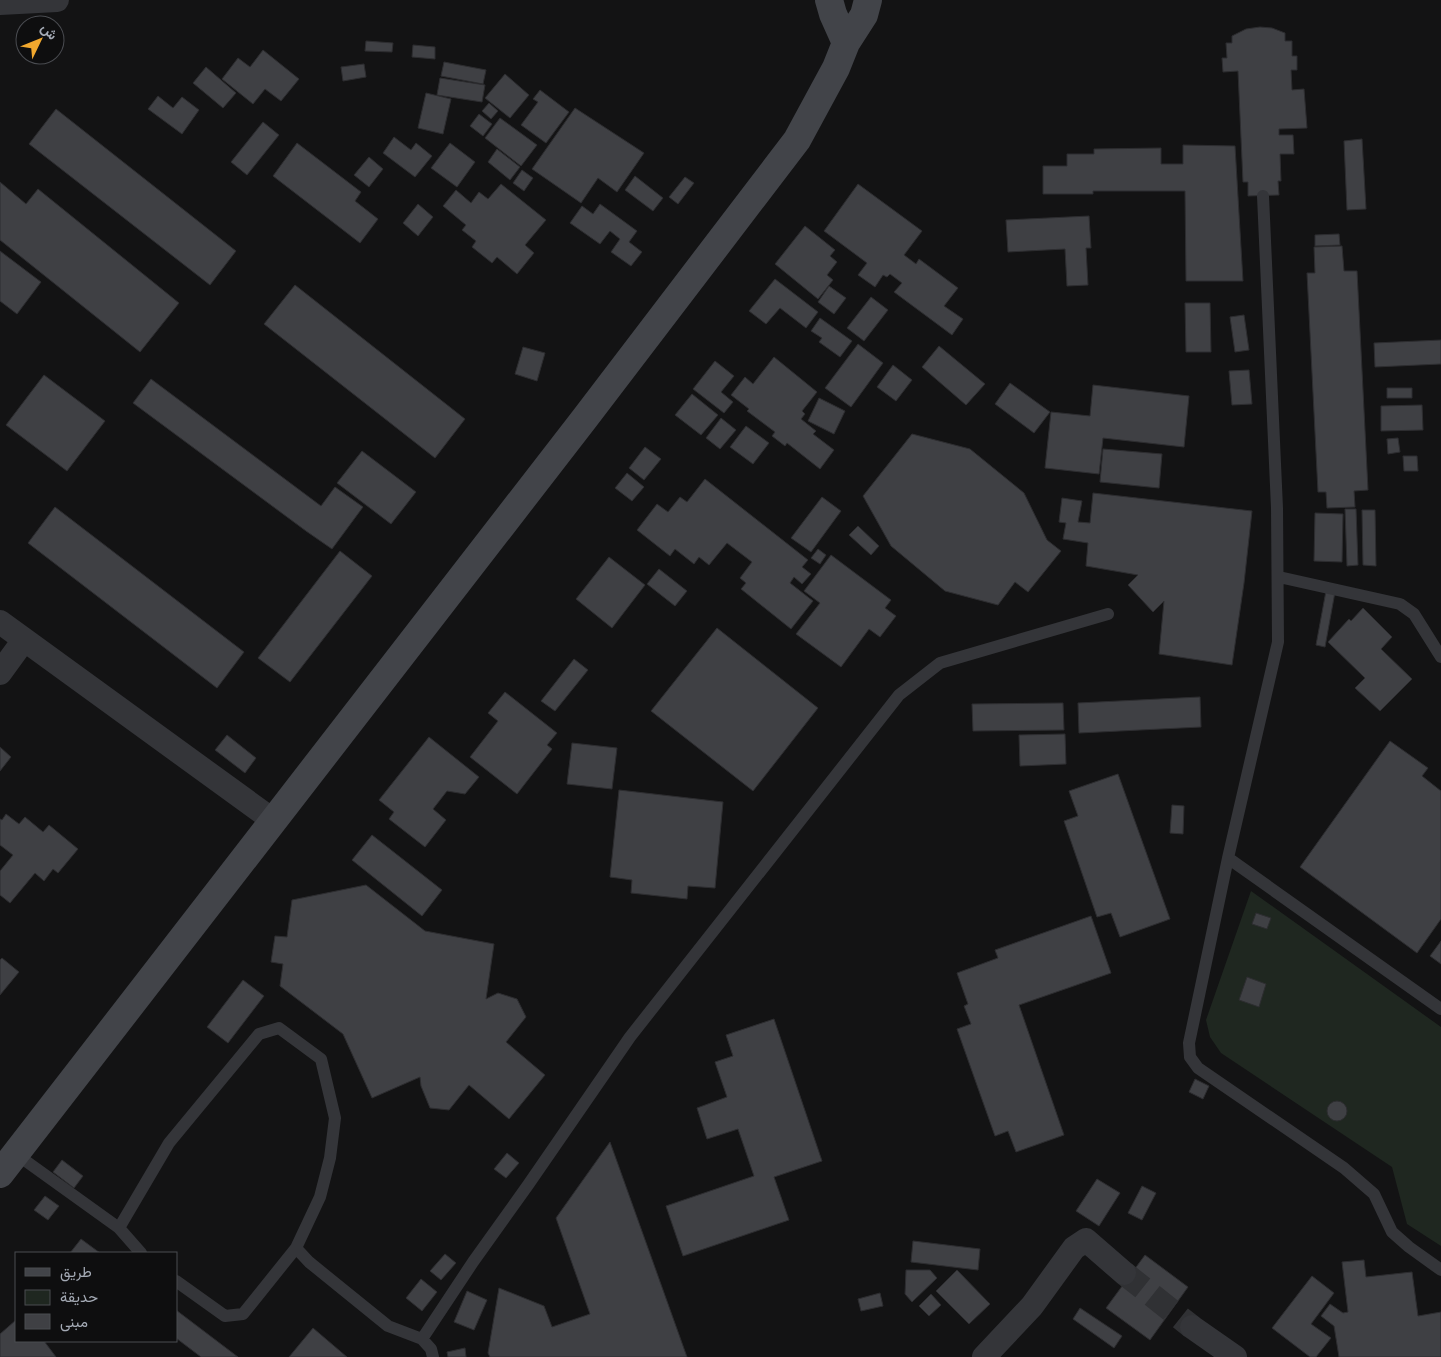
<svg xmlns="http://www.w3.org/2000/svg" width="1441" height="1357" viewBox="0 0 1441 1357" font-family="'Nunito Sans',Vazirmatn,sans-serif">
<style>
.green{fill:#1f2720}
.building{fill:#3f4044;stroke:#2d2d30}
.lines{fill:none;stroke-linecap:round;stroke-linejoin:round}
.minor-tunnel{stroke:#303134;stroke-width:24;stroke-dasharray:24 12;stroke-linecap:butt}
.service{stroke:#343539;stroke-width:12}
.minor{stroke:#343539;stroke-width:24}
.secondary{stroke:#424449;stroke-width:28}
</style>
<rect width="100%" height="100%" fill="#131314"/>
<path class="green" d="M1251,891L1441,1027V1246L1407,1224L1392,1167L1221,1053L1210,1037L1206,1020Z"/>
<path class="building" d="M1260,27L1272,28L1285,33V41H1292V56H1297V70H1291L1292,90L1304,89L1307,128L1279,129V135H1293L1294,154H1280L1281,181H1278L1279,195L1248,196V182H1243L1238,71L1223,72L1222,58H1227L1226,43H1232V36L1246,29Z
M366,41L393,43L392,52L365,51Z
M413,45L435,47V59L412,57Z
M263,50L299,79L281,101L265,89L253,104L222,79L238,58L250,67Z
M444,62L486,70L483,84L441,76Z
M364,64L366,77L343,81L341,67Z
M206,67L236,93L223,108L193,83Z
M505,74L529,95L510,118L485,98Z
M440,78L485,85L482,102L437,95Z
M540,90L569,112L546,143L521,125L538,102L533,99Z
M426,93L451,99L443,134L418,128Z
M158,96L173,108L182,97L199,110L182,134L148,109Z
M489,103L498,111L491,119L482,111Z
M575,108L644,153L617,192L598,178L581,203L532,169Z
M56,109L236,251L210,285L29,144Z
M479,114L492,124L483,136L470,126Z
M500,118L537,145L521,166L485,138Z
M263,122L279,135L247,175L231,162Z
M394,137L411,150L416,143L432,156L415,177L383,153Z
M1362,139L1366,209L1347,210L1344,141Z
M297,143L361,192L355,201L378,219L360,243L273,176Z
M450,143L475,162L457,187L431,168Z
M1183,145L1235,146L1243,281H1186L1185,191H1093V194H1043V166H1067V154H1094V149L1161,148V164H1183Z
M497,149L520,167L510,180L488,162Z
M369,157L383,169L369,187L354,175Z
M522,170L533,178L524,191L513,183Z
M635,176L663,198L653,211L625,190Z
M685,177L694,183L678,204L669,197Z
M0,182L26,204L38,189L179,303L140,352L0,240Z
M501,184L546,220L525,245L534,253L517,274L497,257L492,263L472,247L476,241L462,230L466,225L443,206L456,190L471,203L479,192L488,199Z
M858,184L922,231L904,255L916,264L919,259L958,288L944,306L963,319L952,335L894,292L902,283L890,274L887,277L883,275L875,287L858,275L867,263L824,231Z
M418,204L433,217L418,236L403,223Z
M600,204L637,231L629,242L642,252L631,266L611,252L620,239L610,231L600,244L570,223L582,206L593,214Z
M1089,216L1091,248H1086L1088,285L1067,286L1065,249L1008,252L1006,220Z
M805,226L835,250L830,256L837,262L827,275L833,280L818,299L775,264Z
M1339,234L1340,245L1315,246V235Z
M1342,246L1344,271H1357L1368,490L1354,491L1355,507L1327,508L1326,492H1318L1307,273H1315L1314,247Z
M0,251L41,282L17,314L0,301Z
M775,279L818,312L806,328L780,308L766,324L749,311Z
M295,285L465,419L435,458L264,324Z
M829,286L846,298L834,314L818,302Z
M871,297L888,310L864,341L847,328Z
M1185,303H1210L1211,352H1186Z
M1244,315L1249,350L1235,352L1230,317Z
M820,318L852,341L840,357L819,342L822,338L811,331Z
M1441,340V364L1375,367L1374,343Z
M858,344L883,363L851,407L825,388Z
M939,346L985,384L966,405L922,367Z
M523,347L545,353L537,381L515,374Z
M774,357L817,392L802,411L805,414L801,419L816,431L813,434L834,450L820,469L787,443L785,446L772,436L775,432L747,411L749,409L731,395L745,377L753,384Z
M715,361L734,376L721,392L733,402L724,413L693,389Z
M893,365L912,380L896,401L877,387Z
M1249,370L1252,404L1232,405L1229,371Z
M44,375L105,421L67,471L6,425Z
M151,379L321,506L335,487L363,507L332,549L306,531L133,403Z
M1010,383L1050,412L1034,433L995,404Z
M1093,385L1189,396L1184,447L1103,438L1099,474L1045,468L1051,412L1090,416Z
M1387,388H1412V398H1387Z
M692,394L718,415L701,435L675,415Z
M819,398L845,411L834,434L808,421Z
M1422,405L1423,430L1381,431V406Z
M721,418L736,430L720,449L706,438Z
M746,426L769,443L753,464L730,447Z
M912,434L970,449L1024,493L1047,540L1061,551L1028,592L1015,582L998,605L945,591L891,546L863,496Z
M1398,438L1400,452L1388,454L1387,439Z
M645,447L661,459L644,480L629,468Z
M1103,449L1162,454L1159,488L1100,482Z
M362,451L416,492L391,524L337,483Z
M1403,456H1417L1418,471H1404Z
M627,473L644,487L632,501L615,488Z
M705,479L808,560L802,567L811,574L802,584L794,577L790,583L813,601L791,629L741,589L746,583L740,578L752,562L727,543L709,565L699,557L694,564L675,549L670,556L637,530L657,504L668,512L680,497L687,502Z
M1093,493L1252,511L1244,583L1232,665L1159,654L1164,601L1153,612L1128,585L1138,575L1086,566L1088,543L1063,539L1066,523L1059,522L1062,498L1082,501L1078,522L1090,523Z
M822,497L841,511L811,552L791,538Z
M55,507L244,652L217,688L28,543Z
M1345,509H1356L1358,565L1347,566Z
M1362,510H1375L1376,566L1363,565Z
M1315,513L1343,514L1342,562L1314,561Z
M858,526L879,546L871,555L849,535Z
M818,549L826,555L820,564L811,558Z
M340,551L372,576L290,682L258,658Z
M831,555L891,600L885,608L896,616L880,637L869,629L841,667L796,634L820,603L804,591Z
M609,557L645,585L612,628L576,599Z
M659,569L687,591L675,606L647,584Z
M1326,591L1335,592L1325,647L1316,645Z
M1363,608L1392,637L1381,649L1412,679L1380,711L1355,688L1365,678L1328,642L1349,619L1351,621Z
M717,628L818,708L753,791L651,711Z
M574,659L588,670L555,711L541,701Z
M505,692L557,733L547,745L552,749L517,794L470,757L498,721L488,713Z
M1200,697L1201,727L1079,733L1078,703Z
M1063,703L1064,730L973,731L972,704Z
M1065,734L1066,764L1020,766L1019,735Z
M227,735L256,758L245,773L215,750Z
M429,737L479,777L465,794L447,791L433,809L446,820L425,847L389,819L394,812L379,800Z
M1390,741L1428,768L1422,776L1441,791V919L1417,953L1300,867Z
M572,743L617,748L612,789L567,784Z
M0,747L11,757L0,771Z
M1118,774L1170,919L1120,937L1111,913L1097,917L1064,821L1078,816L1069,791Z
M619,790L723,802L715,888L688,886L687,899L631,893L632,880L610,877Z
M1172,805L1184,806L1183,834L1170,833Z
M6,814L19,824L25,817L43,832L49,825L78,849L58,873L53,869L44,881L35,873L10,903L0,895V871L13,855L0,845V819L2,820Z
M372,835L442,890L422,916L352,860Z
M366,885L425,931L494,944L486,999L498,993L517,999L526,1017L506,1042L545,1075L509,1119L469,1085L449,1110L430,1108L421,1086L420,1077L372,1098L343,1034L280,986L283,964L271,962L275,936L287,937L292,900Z
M1256,913L1271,918L1267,929L1252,924Z
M1091,916L1111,973L1019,1005L1064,1135L1016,1152L1008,1131L995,1136L957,1029L971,1024L964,1006L968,1004L957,973L998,958L995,950Z
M1441,941V964L1430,956Z
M2,958L19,972L0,995V960Z
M1247,977L1266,984L1259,1007L1239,1000Z
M243,980L264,996L228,1043L207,1027Z
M774,1019L822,1161L774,1177L789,1220L683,1256L666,1206L754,1176L738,1129L707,1139L697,1108L727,1097L715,1062L733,1056L726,1035Z
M1195,1079L1209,1086L1203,1099L1189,1092Z
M1327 1111a10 10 0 1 1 20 0a10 10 0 1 1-20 0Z
M610,1142L687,1357H490L488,1353L499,1288L544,1306L552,1327L590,1314L556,1218Z
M507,1153L519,1163L506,1178L494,1169Z
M62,1160L83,1176L74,1188L53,1172Z
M1097,1179L1120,1193L1099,1226L1076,1211Z
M1142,1186L1156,1193L1142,1220L1128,1213Z
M45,1196L59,1206L48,1220L34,1210Z
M81,1239L100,1253H70Z
M913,1241L980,1249L978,1270L911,1262Z
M445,1254L456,1263L441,1280L430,1271Z
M1145,1255L1188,1287L1150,1340L1106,1308Z
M1364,1260L1366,1277L1412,1272L1418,1316L1441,1312V1357H1339L1334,1326L1321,1316L1330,1304L1343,1313L1348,1312L1342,1262Z
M906,1270H930L937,1278L912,1302L905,1294Z
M957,1270L990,1304L969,1324L936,1291Z
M1312,1276L1334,1293L1311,1324L1331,1338L1316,1357H1310L1272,1328Z
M421,1279L437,1292L422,1311L406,1298Z
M467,1291L487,1300L474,1330L454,1322Z
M880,1293L883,1306L861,1311L858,1299Z
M931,1294L941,1305L929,1316L919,1306Z
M1080,1308L1122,1336L1114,1348L1073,1319Z
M176,1310L238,1357H201L176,1338Z
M16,1320V1341H44L56,1357H0V1334Z
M313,1328L347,1357H289Z
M465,1348L466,1357H448L447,1352Z"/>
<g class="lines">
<path class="minor-tunnel" d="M1124,1273L1192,1327"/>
<path class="service" d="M1263,196L1277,508L1278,642L1228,858L1189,1043L1190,1057L1198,1068L1344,1168L1374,1194L1392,1232L1409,1247L1441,1270
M1279,577L1400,604L1414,614L1441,657
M1228,858L1441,1009
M16,1154L119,1228L141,1253
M119,1228L169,1143L259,1034L279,1028L321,1059L335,1118L330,1158L320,1197L296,1248L243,1314L225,1316L176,1281
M296,1248L309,1262L388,1326L422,1339L431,1349L433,1357
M422,1339L473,1262L528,1185L630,1037L899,695L940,663L1108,614"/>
<path class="minor" d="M0,3L57,0
M0,622L274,821
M0,673L24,640
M1192,1327L1235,1357
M984,1357L1032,1306L1074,1248L1086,1240L1124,1273"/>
<path class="secondary" d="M829,0L833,14L846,43
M0,1174L585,418L797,140L836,68L846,43L864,15L868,0"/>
</g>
<rect x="15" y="1252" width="162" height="90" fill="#0e0e0f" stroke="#4a4c51"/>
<rect x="25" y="1268" width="25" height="8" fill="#424449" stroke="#4a4c51"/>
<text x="60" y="1277" font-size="15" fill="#a4aab5">طريق</text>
<rect x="25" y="1290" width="25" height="15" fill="#1f2720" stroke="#4a4c51"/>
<text x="60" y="1302" font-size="15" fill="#a4aab5">حديقة</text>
<rect x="25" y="1314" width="25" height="15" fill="#3f4044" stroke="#4a4c51"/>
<text x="60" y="1327" font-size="15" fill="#a4aab5">مبنى</text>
<g transform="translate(40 40) rotate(47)"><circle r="24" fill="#0e0e0f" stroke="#4a4c51"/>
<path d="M0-4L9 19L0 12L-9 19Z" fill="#f1a82e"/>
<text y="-8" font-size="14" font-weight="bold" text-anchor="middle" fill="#a4aab5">ش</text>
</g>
</svg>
